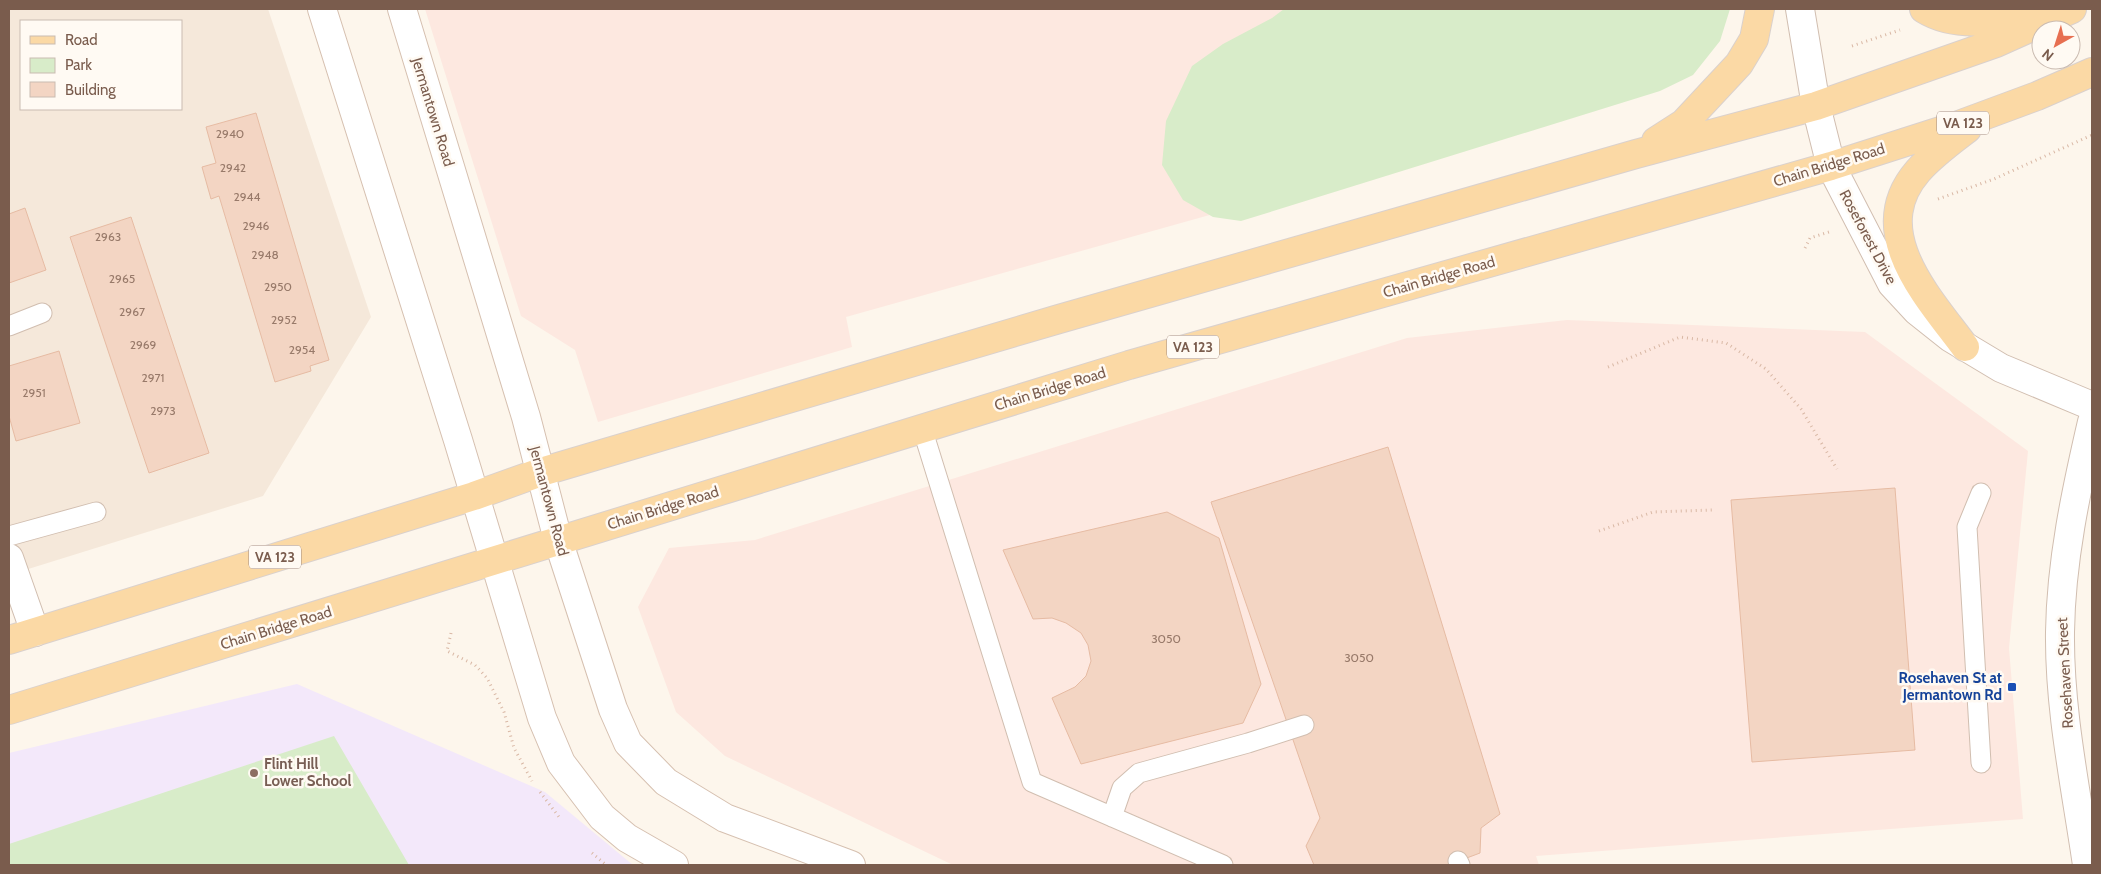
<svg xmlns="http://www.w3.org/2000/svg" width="2101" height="874" viewBox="0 0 2101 874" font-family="Cabin,sans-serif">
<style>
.residential{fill:#f5e8da;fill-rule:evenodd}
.commercial{fill:#fde8e0}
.education{fill:#f3e8fa}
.green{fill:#d8ecc9}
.building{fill:#f3d5c3;stroke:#e6bba3}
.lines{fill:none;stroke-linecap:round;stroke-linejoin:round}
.lane-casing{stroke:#d1beb0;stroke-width:21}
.street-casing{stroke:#d1beb0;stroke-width:30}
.secondary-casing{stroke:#d6c0b0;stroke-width:30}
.primary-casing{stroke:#dad1cd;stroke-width:30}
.path{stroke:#d9b8a5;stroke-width:3;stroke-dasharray:1 4;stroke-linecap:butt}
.lane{stroke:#fff;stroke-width:19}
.street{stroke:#fff;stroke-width:28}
.secondary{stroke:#fff;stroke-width:28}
.primary{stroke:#fbd9a5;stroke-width:28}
.transit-dot{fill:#1a4fb4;stroke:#fffaf3;stroke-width:2}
.education-dot{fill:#8d6e63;stroke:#fffaf3;stroke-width:2}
.labels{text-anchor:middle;stroke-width:5;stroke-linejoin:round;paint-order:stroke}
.number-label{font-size:12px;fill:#987a6a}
.shield{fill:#fffaf3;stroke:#a28b7f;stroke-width:1}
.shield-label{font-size:14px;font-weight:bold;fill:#7a5c4d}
.street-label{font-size:15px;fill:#7a5c4d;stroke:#fffaf3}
.transit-label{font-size:15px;font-weight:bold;fill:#164399;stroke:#fffaf3;text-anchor:end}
.education-label{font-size:15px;font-weight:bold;fill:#785e54;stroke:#fffaf3;text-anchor:start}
</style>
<rect width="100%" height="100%" fill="#fdf6ec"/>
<path class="residential" d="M9,9H268L371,317L263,496L9,575ZM21,21H181V109H21Z"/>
<path class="commercial" d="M425,9H1677L1530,125L846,317L852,347L598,422L575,350L521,316Z
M1567,320L1865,332L2028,451L2009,648L2023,819L1536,856L1539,865H953L725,756L676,712L638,607L669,548L755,540L1407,338Z"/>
<path class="education" d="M297,684L545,792L633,865H9V753Z"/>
<path class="green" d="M1284,9H1730L1720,41L1693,75L1660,91L1241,221L1213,217L1183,200L1162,165L1166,121L1192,66L1223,44L1272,18Z
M334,736L409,865H9V844Z"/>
<path class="building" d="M256,113L329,360L310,366L311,371L275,382L219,196L211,199L202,167L216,163L206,127Z
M25,208L46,270L9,283V214Z
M131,217L209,453L149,473L70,237Z
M59,351L80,423L16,441L9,416V366Z
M1388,447L1500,814L1481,828L1480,853L1448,865H1314L1306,846L1320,818L1211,502Z
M1895,488L1915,750L1752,762L1731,500Z
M1167,512L1219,538L1261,684L1243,723L1081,764L1052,698L1075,687L1086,676L1091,661L1088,645L1081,633L1066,623L1052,618L1033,619L1003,550Z"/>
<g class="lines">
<defs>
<path id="lane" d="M9,326L42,313
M922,428L1032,782L1223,865
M9,536L96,512
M1981,763L1967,527L1981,493
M1112,817L1122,788L1139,773L1248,743L1304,725
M1458,861L1460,865"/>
<path id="street" d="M1800,9L1816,106L1831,166L1892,284L1917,311L1951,338L2001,368L2092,406
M9,558L35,632
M2087,865C2076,789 2059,710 2060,632C2061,561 2076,491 2092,422"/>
<path id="secondary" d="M322,9L458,440L542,718L561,763L602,817L627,838L674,865
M402,9L526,417L558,540L613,709L628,743L666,782L725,818L851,865"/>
<path id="primary" d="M1924,9C1958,30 2002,20 2039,11
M1656,141L1684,123L1739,64L1754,39L1760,9
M1965,347C1929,298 1865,232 1918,171C1932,155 1950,142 1967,129
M9,640L474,496L541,472L1059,319L1636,154L1816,106L1996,43L2072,9
M9,710L1129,365L1831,166L1956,126L2037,96L2092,72"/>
</defs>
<use href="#lane" class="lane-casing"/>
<use href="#street" class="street-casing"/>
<use href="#secondary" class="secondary-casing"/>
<use href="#primary" class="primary-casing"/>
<path class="path" d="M1852,46L1900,30
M1938,199L1994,179L2092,135
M1805,248L1810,238L1829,232
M1608,367L1680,337L1726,343L1766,369L1801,409L1837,469
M1599,531L1653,512L1712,510
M451,633L447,651L475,665L487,678L504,712L514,748L532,781
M540,792L559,817
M592,853L606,865"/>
<use href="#lane" class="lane"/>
<use href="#street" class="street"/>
<use href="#secondary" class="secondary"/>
<use href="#primary" class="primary"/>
</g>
<rect class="transit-dot" x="2007" y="682" width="10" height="10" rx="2.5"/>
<circle class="education-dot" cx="254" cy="773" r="5"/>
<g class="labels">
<g class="number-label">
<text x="230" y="138">2940</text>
<text x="233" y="172">2942</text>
<text x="247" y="201">2944</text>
<text x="256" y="230">2946</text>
<text x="108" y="241">2963</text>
<text x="265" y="259">2948</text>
<text x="122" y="283">2965</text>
<text x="278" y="291">2950</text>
<text x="132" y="316">2967</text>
<text x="284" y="324">2952</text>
<text x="143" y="349">2969</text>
<text x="302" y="354">2954</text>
<text x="153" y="382">2971</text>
<text x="34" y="397">2951</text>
<text x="163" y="415">2973</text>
<text x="1166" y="643">3050</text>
<text x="1359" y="662">3050</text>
</g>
<g class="shield">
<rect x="1937" y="111.5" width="52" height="23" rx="4"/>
<rect x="1167" y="335.5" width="52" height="23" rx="4"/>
<rect x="249" y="545.5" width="52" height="23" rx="4"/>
</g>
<g class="shield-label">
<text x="1963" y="128">VA 123</text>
<text x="1193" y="352">VA 123</text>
<text x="275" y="562">VA 123</text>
</g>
<g class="street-label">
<text transform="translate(433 112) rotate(73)" y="5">Jermantown Road</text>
<text transform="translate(1829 165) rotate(-17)" y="5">Chain Bridge Road</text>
<text transform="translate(1868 237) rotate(62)" y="5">Roseforest Drive</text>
<text transform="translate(1439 277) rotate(-16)" y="5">Chain Bridge Road</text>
<text transform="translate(1050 389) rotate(-17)" y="5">Chain Bridge Road</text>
<text transform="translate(549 501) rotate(75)" y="5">Jermantown Road</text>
<text transform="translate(663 508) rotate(-17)" y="5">Chain Bridge Road</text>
<text transform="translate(276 628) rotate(-17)" y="5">Chain Bridge Road</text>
<text transform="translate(2065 673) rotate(-93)" y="5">Rosehaven Street</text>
</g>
<g class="transit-label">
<text x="2002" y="683">Rosehaven St at<tspan x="2002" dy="17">Jermantown Rd</tspan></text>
</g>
<g class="education-label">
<text x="264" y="769">Flint Hill<tspan x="264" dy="17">Lower School</tspan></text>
</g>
</g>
<rect width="2101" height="874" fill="none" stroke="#7a5c4d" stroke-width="20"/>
<rect x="20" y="20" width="162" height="90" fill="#fffaf3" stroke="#cabbb1"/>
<rect x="30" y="36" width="25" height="8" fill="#fbd9a5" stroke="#cabbb1"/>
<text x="65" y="45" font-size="15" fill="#7a5c4d">Road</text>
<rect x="30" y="58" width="25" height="15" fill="#d8ecc9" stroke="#cabbb1"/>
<text x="65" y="70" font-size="15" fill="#7a5c4d">Park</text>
<rect x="30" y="82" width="25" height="15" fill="#f3d5c3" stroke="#cabbb1"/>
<text x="65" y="95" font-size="15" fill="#7a5c4d">Building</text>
<g transform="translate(2056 45) rotate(219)"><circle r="24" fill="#fffaf3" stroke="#cabbb1"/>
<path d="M0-4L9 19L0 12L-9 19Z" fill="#e76f51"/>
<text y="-8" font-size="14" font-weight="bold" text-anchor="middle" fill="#7a5c4d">N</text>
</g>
</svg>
